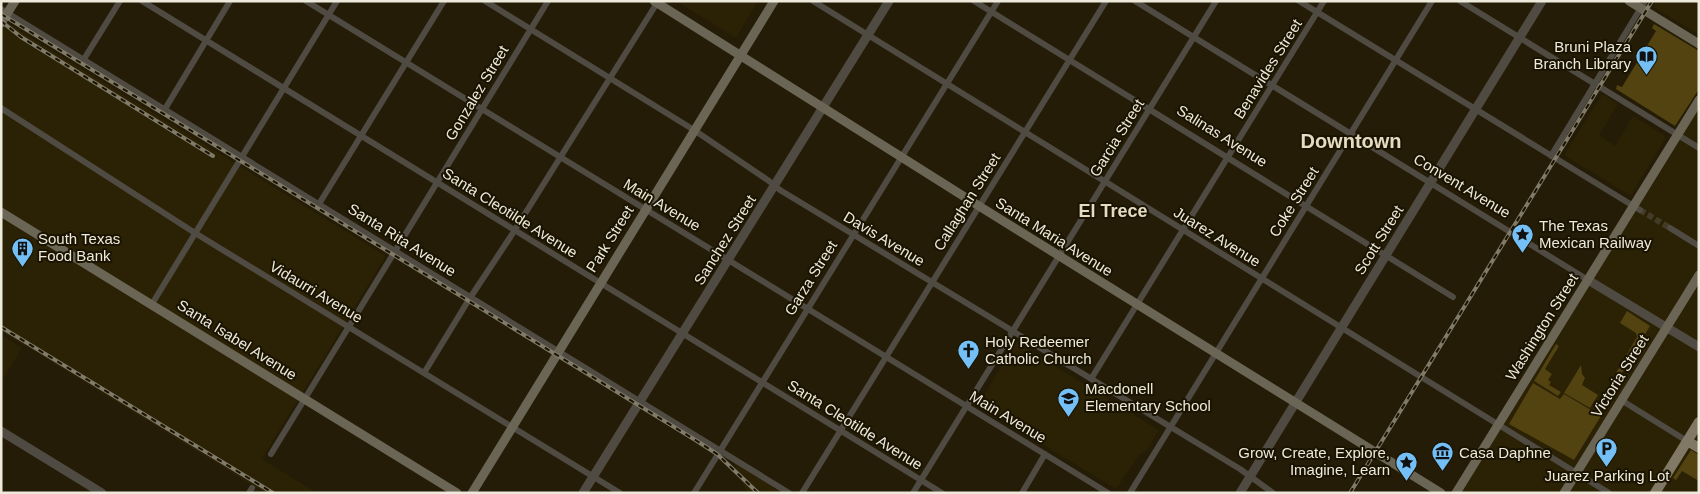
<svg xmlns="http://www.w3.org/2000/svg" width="1700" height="494" viewBox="0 0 1700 494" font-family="Arial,sans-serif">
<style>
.built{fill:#2b2104}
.green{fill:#534310}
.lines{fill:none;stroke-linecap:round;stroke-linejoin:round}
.minor-tunnel{stroke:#423b27;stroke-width:6;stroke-dasharray:6 3;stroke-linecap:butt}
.minor{stroke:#4f4b42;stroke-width:6}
.tertiary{stroke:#4f4b42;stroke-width:9}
.secondary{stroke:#6b6556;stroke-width:9}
.primary{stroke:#817965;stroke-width:10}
.rail-casing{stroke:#807a68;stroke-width:4}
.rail{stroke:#1a1301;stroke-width:2;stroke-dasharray:5.5;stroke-linecap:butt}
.labels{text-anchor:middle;stroke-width:4;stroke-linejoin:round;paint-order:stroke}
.poi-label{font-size:15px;fill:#ede9db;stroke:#1a1301;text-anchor:start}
.street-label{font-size:15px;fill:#ede9db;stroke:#1a1301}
.quarter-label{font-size:18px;font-weight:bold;fill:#e5dbc1;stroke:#1a1301}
.district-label{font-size:20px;font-weight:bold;fill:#e5dbc1;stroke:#1a1301}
</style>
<rect width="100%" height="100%" fill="#241c07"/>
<path class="built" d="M676,1H758L736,38Z
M1657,1H1699V35L1653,7Z
M1,19L386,256L262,459L317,493H265L1,331Z
M1602,94L1618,104L1599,135L1615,146L1633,116L1664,135L1665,139L1631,196L1564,155Z
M1699,100V493H1456Z
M1,335L22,348L1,382Z
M1016,342L1159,430L1147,450L1139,455L1116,489L978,405Z
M733,461L784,493H747Z"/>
<path class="green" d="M1654,24L1699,51V89L1675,126L1616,89L1617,85L1622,87L1656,31L1652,28Z
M1627,311L1650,326L1620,376L1616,373L1637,337L1636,333L1620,323Z
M1556,344L1559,346L1545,369L1552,374L1548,380L1551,382L1549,385L1561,392L1558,396L1534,381Z
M1581,365L1582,374L1585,378L1582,385L1598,395L1590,408L1564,393Z
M1533,383L1560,399L1564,394L1601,416L1574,460L1509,424Z
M1691,450L1699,455V481L1682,471L1676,480L1673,478Z"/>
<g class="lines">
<path class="minor-tunnel" d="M1640,210L1670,228"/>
<path class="minor" d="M142,1L942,493
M306,1L1108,493
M485,1L694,130L769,181L780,190L1240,469L1273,493
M813,1L1609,493
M974,1L1453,297
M1135,1L1588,280
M1299,1L1640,210
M1460,1L1699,148
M1,9L789,493
M84,59L120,1
M1,108L195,233L620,493
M165,109L230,1
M1551,156L1645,1
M319,204L444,1
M1670,228L1699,246
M152,304L337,1
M424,373L468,301L511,236L657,3
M1091,379L1324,1
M1621,400L1687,441
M271,454L548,1
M249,493L252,488
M694,493L998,1
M802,493L1106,1
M913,493L1216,1
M1022,493L1045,454
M1130,493L1432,1"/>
<path class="tertiary" d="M1588,280L1699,347
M1,431L102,493
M583,493L889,1
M1240,493L1542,1"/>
<path class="secondary" d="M654,1L979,206L1441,493
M1629,1L1699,44
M1,23L15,1
M1,212L457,493
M472,493L774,1
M1456,493L1699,100
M1564,493L1699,275"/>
<path class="primary" d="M1687,441L1699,448
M1655,493L1699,422"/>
<defs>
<path id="rail" d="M1,14L697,441L717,454L758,493
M1,21L21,37L213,156
M1,327L273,493
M1350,493L1652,1"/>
</defs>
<use href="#rail" class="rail-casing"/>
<use href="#rail" class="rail"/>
</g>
<defs>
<symbol id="library-pin" viewBox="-11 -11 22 30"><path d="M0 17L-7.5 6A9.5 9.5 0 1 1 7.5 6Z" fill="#74c0f6" stroke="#1a1301"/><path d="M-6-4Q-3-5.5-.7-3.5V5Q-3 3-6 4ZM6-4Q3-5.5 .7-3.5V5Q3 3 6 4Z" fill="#111"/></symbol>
<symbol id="sight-pin" viewBox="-11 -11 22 30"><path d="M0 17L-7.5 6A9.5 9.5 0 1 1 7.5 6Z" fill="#74c0f6" stroke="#1a1301"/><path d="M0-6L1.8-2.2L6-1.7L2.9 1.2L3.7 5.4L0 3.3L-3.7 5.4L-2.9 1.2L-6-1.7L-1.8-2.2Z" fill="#111"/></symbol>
<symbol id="building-pin" viewBox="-11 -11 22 30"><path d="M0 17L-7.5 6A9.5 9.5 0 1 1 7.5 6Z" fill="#74c0f6" stroke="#1a1301"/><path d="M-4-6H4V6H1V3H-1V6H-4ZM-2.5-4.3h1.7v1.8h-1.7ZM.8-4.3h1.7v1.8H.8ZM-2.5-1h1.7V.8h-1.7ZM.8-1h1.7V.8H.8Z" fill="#111"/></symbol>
<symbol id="church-pin" viewBox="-11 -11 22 30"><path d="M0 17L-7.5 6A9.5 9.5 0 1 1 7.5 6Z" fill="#74c0f6" stroke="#1a1301"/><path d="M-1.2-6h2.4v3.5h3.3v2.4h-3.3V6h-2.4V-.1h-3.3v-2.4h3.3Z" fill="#111"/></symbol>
<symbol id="school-pin" viewBox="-11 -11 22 30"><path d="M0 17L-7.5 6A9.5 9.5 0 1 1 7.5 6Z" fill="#74c0f6" stroke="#1a1301"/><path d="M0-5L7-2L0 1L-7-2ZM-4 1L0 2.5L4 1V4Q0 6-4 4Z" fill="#111"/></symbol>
<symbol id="parking-pin" viewBox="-11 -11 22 30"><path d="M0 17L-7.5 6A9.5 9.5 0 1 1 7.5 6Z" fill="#74c0f6" stroke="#1a1301"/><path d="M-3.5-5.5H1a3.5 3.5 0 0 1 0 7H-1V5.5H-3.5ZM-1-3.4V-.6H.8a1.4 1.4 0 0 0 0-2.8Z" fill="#111"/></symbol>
<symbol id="museum-pin" viewBox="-11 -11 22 30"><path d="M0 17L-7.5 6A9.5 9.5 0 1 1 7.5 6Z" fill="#74c0f6" stroke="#1a1301"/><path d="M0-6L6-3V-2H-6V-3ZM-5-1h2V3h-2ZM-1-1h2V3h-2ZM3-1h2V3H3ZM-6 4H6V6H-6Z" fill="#111"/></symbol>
</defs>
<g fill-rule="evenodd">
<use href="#library-pin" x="1634" y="44" width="25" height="34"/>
<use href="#sight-pin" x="1510" y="222" width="25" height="34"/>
<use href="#building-pin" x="10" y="236" width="25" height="34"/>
<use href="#church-pin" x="956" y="338" width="25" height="34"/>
<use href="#school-pin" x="1056" y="386" width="25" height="34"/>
<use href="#parking-pin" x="1594" y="436" width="25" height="34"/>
<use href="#museum-pin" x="1430" y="440" width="25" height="34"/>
<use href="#sight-pin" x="1394" y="450" width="25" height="34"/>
</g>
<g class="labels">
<g class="poi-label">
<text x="1631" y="52" text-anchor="end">Bruni Plaza<tspan x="1631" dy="17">Branch Library</tspan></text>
<text x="1539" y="231">The Texas<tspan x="1539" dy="17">Mexican Railway</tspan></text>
<text x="38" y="244">South Texas<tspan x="38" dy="17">Food Bank</tspan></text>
<text x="985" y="347">Holy Redeemer<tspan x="985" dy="17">Catholic Church</tspan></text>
<text x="1085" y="394">Macdonell<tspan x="1085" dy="17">Elementary School</tspan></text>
<text x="1390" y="458" text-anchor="end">Grow, Create, Explore,<tspan x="1390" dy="17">Imagine, Learn</tspan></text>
<text x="1459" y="458">Casa Daphne</text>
<text x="1607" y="481" text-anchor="middle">Juarez Parking Lot</text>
</g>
<g class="street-label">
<text transform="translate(1268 69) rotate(-58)" y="5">Benavides Street</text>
<text transform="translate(477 93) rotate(-59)" y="5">Gonzalez Street</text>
<text transform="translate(1222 136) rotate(32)" y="5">Salinas Avenue</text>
<text transform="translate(1117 138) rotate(-58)" y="5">Garcia Street</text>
<text transform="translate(1462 186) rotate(31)" y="5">Convent Avenue</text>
<text transform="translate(967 202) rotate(-58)" y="5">Callaghan Street</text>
<text transform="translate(1294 202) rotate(-58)" y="5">Coke Street</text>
<text transform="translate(662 205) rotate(31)" y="5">Main Avenue</text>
<text transform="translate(510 213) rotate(32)" y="5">Santa Cleotilde Avenue</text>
<text transform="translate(1054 237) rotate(32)" y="5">Santa Maria Avenue</text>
<text transform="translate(1217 237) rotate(32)" y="5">Juarez Avenue</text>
<text transform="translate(610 239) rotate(-58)" y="5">Park Street</text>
<text transform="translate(884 239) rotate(31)" y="5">Davis Avenue</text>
<text transform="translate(402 240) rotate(32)" y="5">Santa Rita Avenue</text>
<text transform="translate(725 240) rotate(-58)" y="5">Sanchez Street</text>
<text transform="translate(1379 240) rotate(-58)" y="5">Scott Street</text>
<text transform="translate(811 278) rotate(-58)" y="5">Garza Street</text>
<text transform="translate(316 292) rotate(31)" y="5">Vidaurri Avenue</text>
<text transform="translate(1542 327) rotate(-58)" y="5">Washington Street</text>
<text transform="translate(237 340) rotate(32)" y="5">Santa Isabel Avenue</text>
<text transform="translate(1620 376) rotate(-58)" y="5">Victoria Street</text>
<text transform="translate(1008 417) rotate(31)" y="5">Main Avenue</text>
<text transform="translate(855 425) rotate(32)" y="5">Santa Cleotilde Avenue</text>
</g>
<g class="quarter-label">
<text x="1113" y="217">El Trece</text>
</g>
<g class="district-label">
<text x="1351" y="148">Downtown</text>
</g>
</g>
<rect width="1700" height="494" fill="none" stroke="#ede9db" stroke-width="5"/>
</svg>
